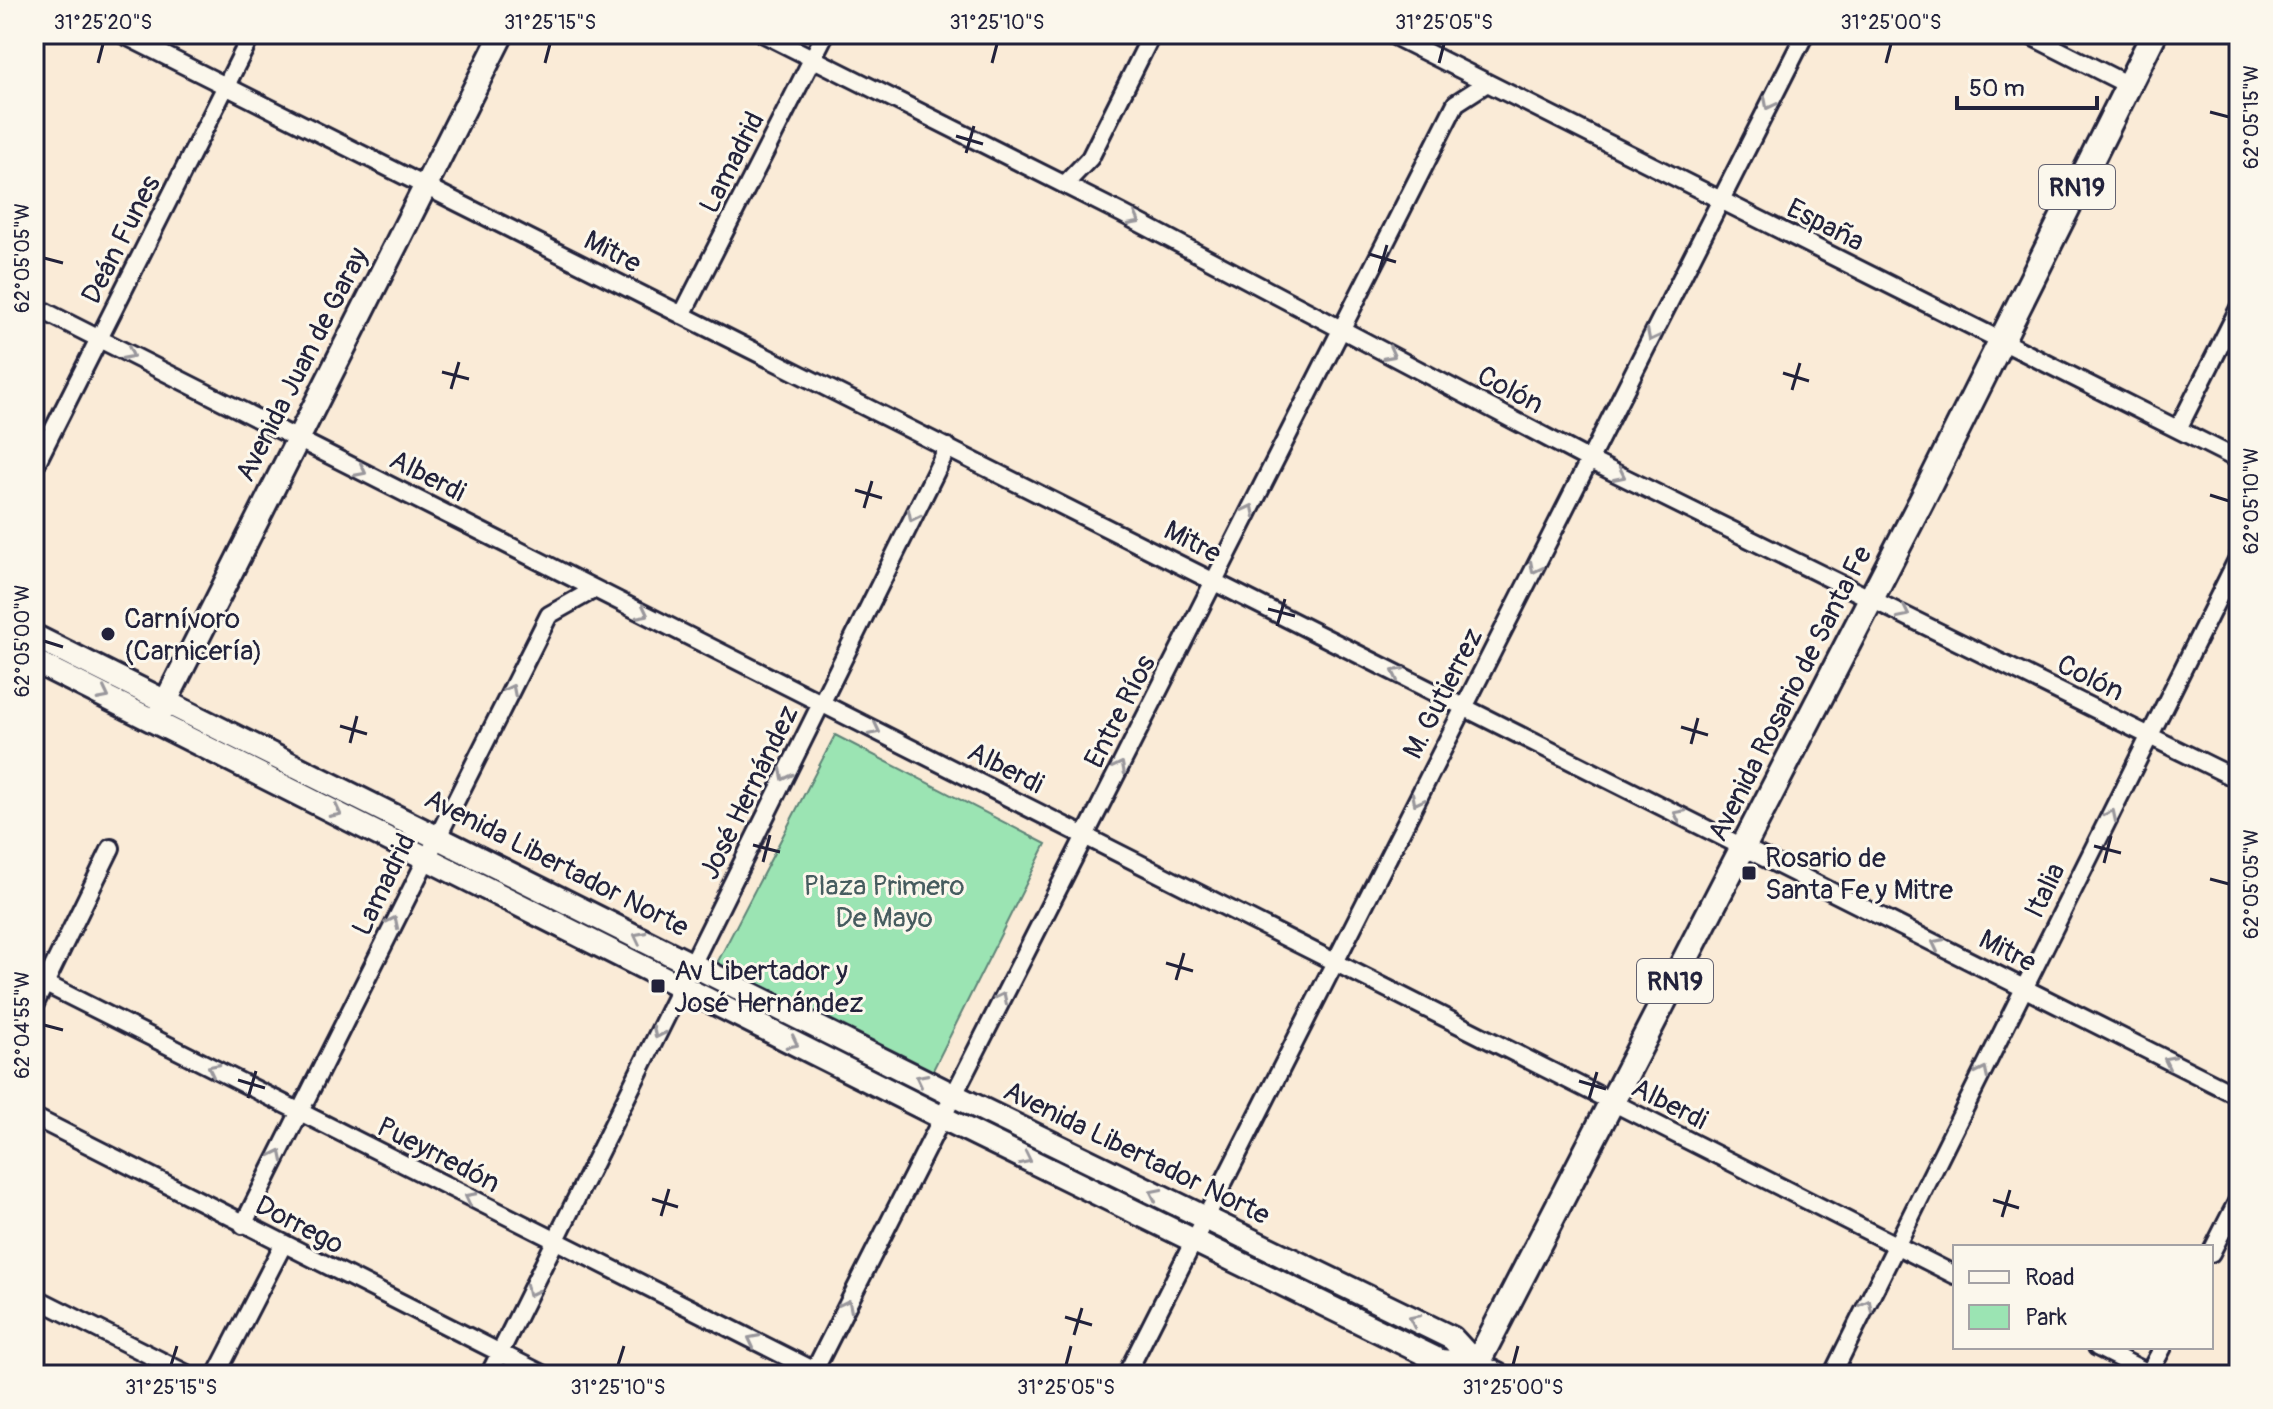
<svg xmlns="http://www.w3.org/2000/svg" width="2273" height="1409" viewBox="0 0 2273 1409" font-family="Pangolin,sans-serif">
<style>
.green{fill:#9be4b3;stroke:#5e8377;stroke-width:2}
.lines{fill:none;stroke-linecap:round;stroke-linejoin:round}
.street-casing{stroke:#22223b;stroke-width:22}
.secondary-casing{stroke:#22223b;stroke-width:28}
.primary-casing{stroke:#22223b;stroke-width:30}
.street{stroke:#fbf7ec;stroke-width:16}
.secondary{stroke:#fbf7ec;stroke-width:22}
.primary{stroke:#fbf7ec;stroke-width:24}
.oneway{stroke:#99979c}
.ticks{fill:none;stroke:#22223b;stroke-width:3}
.poi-dot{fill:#22223b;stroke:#fbf7ec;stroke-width:3}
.labels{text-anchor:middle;stroke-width:6;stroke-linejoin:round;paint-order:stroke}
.shield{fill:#fbf7ec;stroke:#636270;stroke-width:2}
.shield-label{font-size:26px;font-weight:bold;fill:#22223b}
.street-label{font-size:28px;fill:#22223b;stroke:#fbf7ec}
.poi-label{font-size:28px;fill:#22223b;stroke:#fbf7ec;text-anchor:start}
.park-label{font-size:28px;fill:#465c5f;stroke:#fbf7ec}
.neatline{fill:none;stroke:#22223b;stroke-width:3}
.ticks-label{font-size:20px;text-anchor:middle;fill:#22223b}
</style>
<rect width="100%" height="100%" fill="#faebd7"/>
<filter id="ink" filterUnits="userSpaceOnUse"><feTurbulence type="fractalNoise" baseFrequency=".0125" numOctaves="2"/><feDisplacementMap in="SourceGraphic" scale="16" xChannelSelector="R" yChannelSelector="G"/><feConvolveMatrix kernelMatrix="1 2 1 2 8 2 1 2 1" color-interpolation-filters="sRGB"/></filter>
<g filter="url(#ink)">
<path class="green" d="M835,735L1046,844L932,1072L716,965Z"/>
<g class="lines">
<defs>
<path id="street" d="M122,34L2239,1096
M764,34L1121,213L1595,463L2239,780
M1390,34L2239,460
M2027,34L2128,85
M1065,184L1090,158L1152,34
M34,306L1955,1275
M682,315L825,34
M2178,429L2239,308
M34,468L252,34
M34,978L821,1374
M34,1006L111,848
M34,1117L544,1375
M243,1225L549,615L595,589
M2211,1253L2239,1198
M34,1297L189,1375
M2097,1347L2152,1375
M216,1375L283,1245
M489,1375L948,447
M812,1375L1456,103L1487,83
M1126,1375L1805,34
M1832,1375L2239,556
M2148,1375L2163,1347"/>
<path id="secondary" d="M34,636L953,1095L1452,1338L1476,1364L1498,1375
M34,661L941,1117L1440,1361L1476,1364
M160,713L502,34"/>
<path id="primary" d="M1471,1375L1922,500L2154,34"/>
</defs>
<use href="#street" class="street-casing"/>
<use href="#secondary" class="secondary-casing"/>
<use href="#primary" class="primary-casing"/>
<use href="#street" class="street"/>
<use href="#secondary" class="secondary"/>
<use href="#primary" class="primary"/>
</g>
<defs><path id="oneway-chevron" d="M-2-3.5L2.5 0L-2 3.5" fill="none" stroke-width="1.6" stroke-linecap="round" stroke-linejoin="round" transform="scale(2)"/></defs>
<g class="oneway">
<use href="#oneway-chevron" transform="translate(1769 104) rotate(117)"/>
<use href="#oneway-chevron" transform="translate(1135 220) rotate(28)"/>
<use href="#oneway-chevron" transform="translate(1652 336) rotate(117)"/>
<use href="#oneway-chevron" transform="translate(129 354) rotate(27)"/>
<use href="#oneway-chevron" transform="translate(1390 354) rotate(28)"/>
<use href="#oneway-chevron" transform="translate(361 471) rotate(27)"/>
<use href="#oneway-chevron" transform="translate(1620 475) rotate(26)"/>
<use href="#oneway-chevron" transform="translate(1250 510) rotate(-63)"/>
<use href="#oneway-chevron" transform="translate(913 516) rotate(116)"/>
<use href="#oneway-chevron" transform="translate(1535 568) rotate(117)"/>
<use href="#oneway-chevron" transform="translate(643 613) rotate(27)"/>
<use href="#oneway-chevron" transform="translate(1904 613) rotate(26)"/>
<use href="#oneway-chevron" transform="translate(1397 673) rotate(-153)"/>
<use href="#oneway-chevron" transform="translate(511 690) rotate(-63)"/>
<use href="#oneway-chevron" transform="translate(104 695) rotate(27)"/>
<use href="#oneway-chevron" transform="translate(875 730) rotate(27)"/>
<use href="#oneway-chevron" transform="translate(1120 767) rotate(-63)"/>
<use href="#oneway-chevron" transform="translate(785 775) rotate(116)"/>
<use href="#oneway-chevron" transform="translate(1417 800) rotate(117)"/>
<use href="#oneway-chevron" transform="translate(336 812) rotate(27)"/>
<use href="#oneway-chevron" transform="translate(1679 815) rotate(-153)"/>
<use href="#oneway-chevron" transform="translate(2111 815) rotate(-64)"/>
<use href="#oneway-chevron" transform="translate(393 922) rotate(-64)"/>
<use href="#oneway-chevron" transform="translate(639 937) rotate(-153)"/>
<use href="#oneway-chevron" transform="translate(1937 944) rotate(-153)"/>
<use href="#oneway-chevron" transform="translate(1002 998) rotate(-63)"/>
<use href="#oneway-chevron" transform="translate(658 1033) rotate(116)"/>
<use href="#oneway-chevron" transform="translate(793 1043) rotate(27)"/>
<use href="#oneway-chevron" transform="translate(2169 1061) rotate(-153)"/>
<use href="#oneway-chevron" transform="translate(213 1069) rotate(-153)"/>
<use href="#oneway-chevron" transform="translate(1983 1072) rotate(-64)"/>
<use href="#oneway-chevron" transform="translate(921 1079) rotate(-153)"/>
<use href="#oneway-chevron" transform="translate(278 1155) rotate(-64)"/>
<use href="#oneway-chevron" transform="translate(1026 1159) rotate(26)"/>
<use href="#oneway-chevron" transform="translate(1155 1194) rotate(-154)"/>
<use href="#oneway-chevron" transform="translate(470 1198) rotate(-153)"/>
<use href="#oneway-chevron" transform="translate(531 1291) rotate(116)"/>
<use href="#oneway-chevron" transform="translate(847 1305) rotate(-63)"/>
<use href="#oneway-chevron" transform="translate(1867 1305) rotate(-63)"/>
<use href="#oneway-chevron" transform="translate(1414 1320) rotate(-154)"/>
<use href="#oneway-chevron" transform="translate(753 1340) rotate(-153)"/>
</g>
</g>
<path class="ticks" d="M98,63L103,44M545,63L550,44M992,63L997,44M1439,63L1444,44M1886,63L1891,44M2210,112L2229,117M956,136L983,144M966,153L974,126M1369,254L1396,262M44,258L63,263M1379,272L1387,245M442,372L469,379M1783,373L1809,381M451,389L459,362M1792,390L1800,363M855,490L882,498M2210,495L2229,501M864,508L872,481M1268,609L1295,616M1277,626L1285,599M44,641L63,647M340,726L367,734M1681,727L1708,735M350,743L357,716M1691,744L1698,718M753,845L780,852M2094,846L2121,853M763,862L770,835M2104,863L2111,836M2210,879L2229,884M1166,963L1193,971M1176,980L1184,953M44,1025L63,1030M238,1080L265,1088M1579,1081L1606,1089M248,1098L256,1071M1589,1099L1597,1072M652,1199L678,1207M1993,1200L2019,1208M661,1216L669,1189M2002,1217L2010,1190M1065,1317L1092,1325M1074,1335L1082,1308M171,1365L177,1346M618,1365L624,1346M1066,1365L1071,1346M1513,1365L1518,1346"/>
<g class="poi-dot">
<circle cx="108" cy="634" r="8"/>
<rect x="1741" y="865" width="16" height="16" rx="4"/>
<rect x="650" y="978" width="16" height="16" rx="4"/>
</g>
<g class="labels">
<g class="shield">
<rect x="2039" y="165" width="76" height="44" rx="6"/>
<rect x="1637" y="959" width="76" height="44" rx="6"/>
</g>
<g class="shield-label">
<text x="2077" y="196">RN19</text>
<text x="1675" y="990">RN19</text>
</g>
<g class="street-label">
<text transform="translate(731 162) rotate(-63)" y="10">Lamadrid</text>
<text transform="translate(1826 224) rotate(27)" y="10">España</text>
<text transform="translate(120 239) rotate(-63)" y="10">Deán Funes</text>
<text transform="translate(613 251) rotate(27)" y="10">Mitre</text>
<text transform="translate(301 364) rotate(-63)" y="10">Avenida Juan de Garay</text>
<text transform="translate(1511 389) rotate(28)" y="10">Colón</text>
<text transform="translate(428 475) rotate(27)" y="10">Alberdi</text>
<text transform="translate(1193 541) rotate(27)" y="10">Mitre</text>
<text transform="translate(2091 677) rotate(26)" y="10">Colón</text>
<text transform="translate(1442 693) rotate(-63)" y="10">M. Gutierrez</text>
<text transform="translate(1789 693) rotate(-63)" y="10">Avenida Rosario de Santa Fe</text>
<text transform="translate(1119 711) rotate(-63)" y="10">Entre Ríos</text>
<text transform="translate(1006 767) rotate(27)" y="10">Alberdi</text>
<text transform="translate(748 792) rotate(-64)" y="10">José Hernández</text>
<text transform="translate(557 862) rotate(27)" y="10">Avenida Libertador Norte</text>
<text transform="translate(383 884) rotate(-64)" y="10">Lamadrid</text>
<text transform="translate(2044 890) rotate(-64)" y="10">Italia</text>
<text transform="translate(2008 950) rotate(27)" y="10">Mitre</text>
<text transform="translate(1670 1103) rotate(27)" y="10">Alberdi</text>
<text transform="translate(1137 1152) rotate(26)" y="10">Avenida Libertador Norte</text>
<text transform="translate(439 1154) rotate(27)" y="10">Pueyrredón</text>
<text transform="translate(300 1224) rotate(27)" y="10">Dorrego</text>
</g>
<g class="poi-label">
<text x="124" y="628">Carnívoro<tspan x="124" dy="32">(Carnicería)</tspan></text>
<text x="1765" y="867">Rosario de<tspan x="1765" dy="32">Santa Fe y Mitre</tspan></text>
<text x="674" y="980">Av Libertador y<tspan x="674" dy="32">José Hernández</tspan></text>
</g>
<g class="park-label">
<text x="884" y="895">Plaza Primero<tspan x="884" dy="32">De Mayo</tspan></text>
</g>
</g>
<rect width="2273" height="1409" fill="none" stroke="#fbf7ec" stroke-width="88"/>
<rect x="1953" y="1245" width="260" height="104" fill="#fbf7ec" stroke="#a4a2a5" stroke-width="2"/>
<rect x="1969" y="1271" width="40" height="12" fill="#fbf7ec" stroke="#a4a2a5" stroke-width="2"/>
<text x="2025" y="1285" font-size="24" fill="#22223b">Road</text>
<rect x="1969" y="1305" width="40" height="24" fill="#9be4b3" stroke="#a4a2a5" stroke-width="2"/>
<text x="2025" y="1325" font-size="24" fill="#22223b">Park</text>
<path d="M1957 96v12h140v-12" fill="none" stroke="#22223b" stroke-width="4"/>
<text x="1969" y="96" font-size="24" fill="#22223b" stroke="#fbf7ec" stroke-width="6" paint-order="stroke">50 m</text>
<rect x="44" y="44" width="2185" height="1321" class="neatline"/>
<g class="ticks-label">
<text x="103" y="29">31°25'20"S</text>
<text x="550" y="29">31°25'15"S</text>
<text x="997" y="29">31°25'10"S</text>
<text x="1444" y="29">31°25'05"S</text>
<text x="1891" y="29">31°25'00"S</text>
<text transform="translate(2251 117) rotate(-90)" y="7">62°05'15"W</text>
<text transform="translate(22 258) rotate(-90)" y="7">62°05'05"W</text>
<text transform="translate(2251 501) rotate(-90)" y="7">62°05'10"W</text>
<text transform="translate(22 641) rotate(-90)" y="7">62°05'00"W</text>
<text transform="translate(2251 884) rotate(-90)" y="7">62°05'05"W</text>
<text transform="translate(22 1025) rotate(-90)" y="7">62°04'55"W</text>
<text x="171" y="1394">31°25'15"S</text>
<text x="618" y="1394">31°25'10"S</text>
<text x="1066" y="1394">31°25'05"S</text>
<text x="1513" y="1394">31°25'00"S</text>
</g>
</svg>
